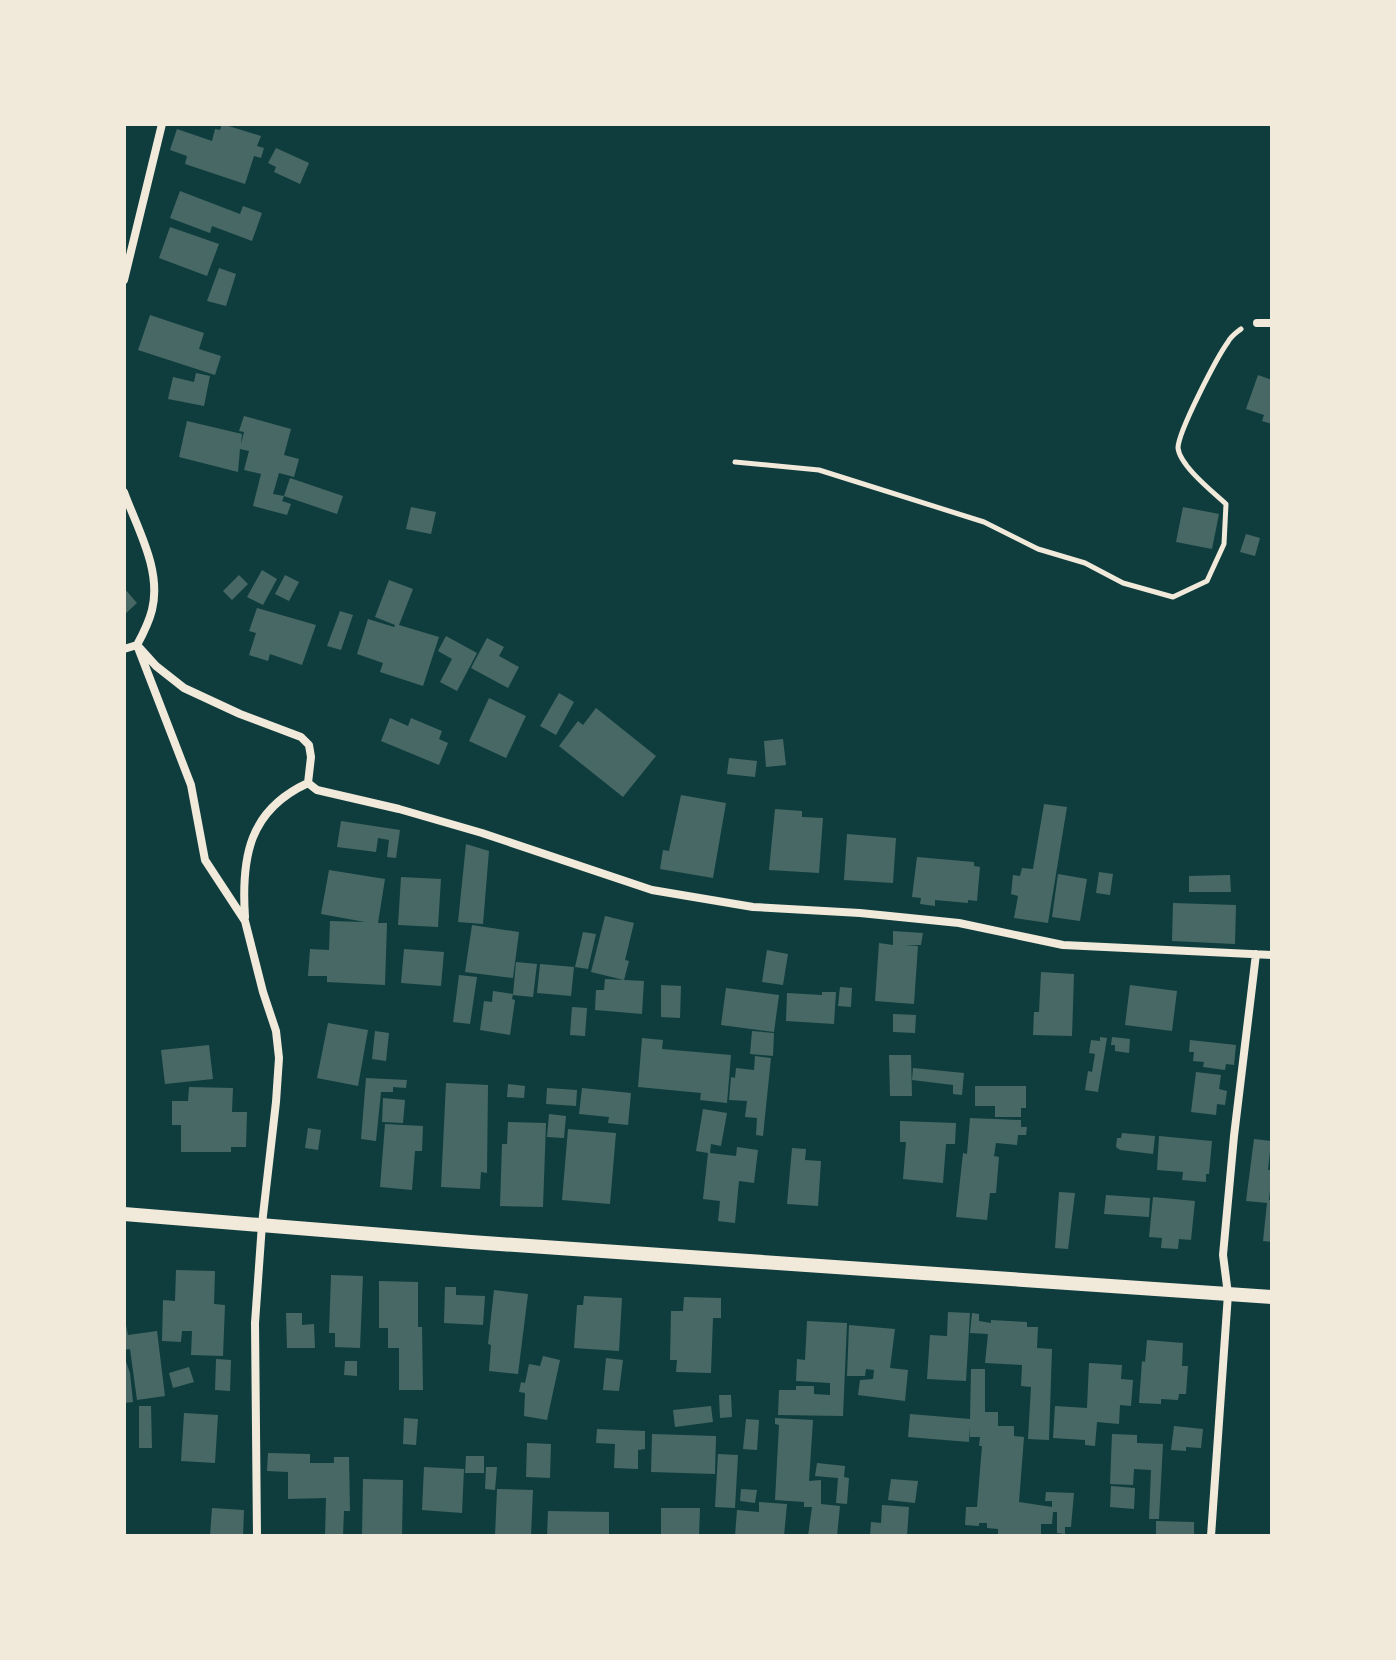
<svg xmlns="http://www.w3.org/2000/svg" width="1396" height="1660" viewBox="0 0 1396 1660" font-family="Literata,serif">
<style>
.building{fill:#486865}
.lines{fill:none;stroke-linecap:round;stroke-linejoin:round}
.path{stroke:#f1e9da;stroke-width:5}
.minor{stroke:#f1e9da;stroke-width:8}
.tertiary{stroke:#f1e9da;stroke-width:14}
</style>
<rect width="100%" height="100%" fill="#0f3d3e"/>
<path class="building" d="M222,124L261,136L257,146L264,148L261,158L254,156L245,184L185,164L187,156L170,150L177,129L212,141L215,129L220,130Z
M276,148L309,163L300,184L274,172L276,167L268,163Z
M180,191L240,214L243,206L262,213L252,241L212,226L210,233L170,218Z
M170,227L219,244L207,276L159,258Z
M219,268L236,274L226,306L207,301Z
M150,315L204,333L199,349L221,356L215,375L138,350Z
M196,373L210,376L204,406L168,399L173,377L194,382Z
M1258,375L1272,380V424L1262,421L1264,415L1246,409Z
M244,416L291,429L284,455L299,459L294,477L279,473L273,494L284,496L282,501L291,504L287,515L253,506L261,474L244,470L249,451L240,449L238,472L179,457L187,421L242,434L241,444L244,432L239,431Z
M290,478L343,496L337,514L284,496Z
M411,507L436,512L431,534L406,529Z
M1183,507L1219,514L1212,549L1176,542Z
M1246,534L1260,538L1255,556L1240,552Z
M262,570L277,579L263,605L247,597Z
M239,575L248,584L232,600L223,591Z
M285,575L299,582L289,601L275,594Z
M389,580L413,589L399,625L439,637L423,686L380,672L383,663L357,654L368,619L394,627L395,625L375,617Z
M124,588L137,603L124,615Z
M257,608L316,625L302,665L270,654L268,661L249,655L256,633L249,631Z
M340,611L353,615L341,650L327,646Z
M446,636L477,653L457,691L440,682L452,659L438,651Z
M487,638L504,647L499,656L519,667L508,688L471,668Z
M559,693L574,702L556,735L540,726Z
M489,698L526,716L506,758L469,741Z
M596,708L656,756L623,797L559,746L578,721L583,725Z
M390,718L408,726L411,718L442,731L439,739L448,743L439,765L381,741Z
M783,739L786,765L766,767L764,741Z
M729,758L757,761L755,777L727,774Z
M681,795L726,803L713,878L660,869L663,850L669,851Z
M1044,804L1067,807L1048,923L1014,918L1018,896L1011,894L1013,875L1020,876L1022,868L1033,869Z
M775,809L802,811V817L823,818L819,873L769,870Z
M341,821L400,830L396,858L387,857L389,840L378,838L376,852L337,847Z
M847,834L896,838L893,883L844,880Z
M466,844L489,851L483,924L458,922Z
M917,857L974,862V866L980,867L977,901L968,900V903L935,900V906L920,904L921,898L912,897Z
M329,870L385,879L378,923H387L385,985L327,982V976H308L310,949L329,950L330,921L365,922L321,914Z
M1099,872L1113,874L1110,895L1096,893Z
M1058,874L1087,879L1080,921L1052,917Z
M1230,875L1231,892H1189V876Z
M401,877L441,879L438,927L398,925Z
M1173,903L1236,905L1235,944L1172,941Z
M605,916L634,923L625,960L629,961L624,980L591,972Z
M472,925L519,932L513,978L465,972Z
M893,931L923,933L921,945H905L918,946L914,1004L875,1001L879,943L893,945Z
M583,932L596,934L588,969L575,967Z
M404,949L444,952L441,986L401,983Z
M767,950L788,954L783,985L762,982Z
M516,962L537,964L533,997L513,995Z
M540,964L574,967L571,996L537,993Z
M1041,972L1074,974L1072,1036L1033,1035L1034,1012H1039Z
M459,975L477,977L470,1024L453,1022Z
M605,979L644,981L642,1014L595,1010L596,990H604Z
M661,985L681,986L680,1018L661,1017Z
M1130,985L1177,991L1172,1031L1125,1025Z
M840,987L852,988L851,1007L838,1006Z
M726,988L779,995L774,1032L721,1025Z
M493,991L513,994L512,999L515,1000L510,1035L480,1030L484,1001L492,1002Z
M822,992H836L834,1024L786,1021L787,993L822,995Z
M572,1007L587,1008L585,1036L570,1035Z
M893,1014L916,1015L915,1033L893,1032Z
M328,1023L368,1030L358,1086L317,1078Z
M375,1031L389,1033L386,1061L372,1059Z
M752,1031L774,1033L773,1056L750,1054Z
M1100,1037L1107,1038L1098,1092L1085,1090L1088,1071L1092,1072L1095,1054L1089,1053L1091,1040L1100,1041Z
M1112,1037L1130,1039L1129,1053L1115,1051V1045H1111Z
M642,1038L663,1040L662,1049L731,1055L727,1103L700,1100L701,1093L638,1087Z
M1190,1040L1236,1045L1234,1065L1226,1064L1225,1070L1203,1067L1204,1062L1193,1061L1194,1052H1189Z
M209,1045L213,1079L165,1084L161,1050Z
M889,1055H911L912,1096H890Z
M755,1056L771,1058L763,1136L756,1135L757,1118L745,1117L747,1101L729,1100L731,1077L735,1078L736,1068L754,1070Z
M913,1068L964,1073L962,1095L953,1094V1085L912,1080Z
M1196,1072L1221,1075L1219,1089L1227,1091L1225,1105L1217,1104L1216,1115L1191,1112Z
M366,1078L407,1080L406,1088L393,1087V1092H381L376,1141L361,1139Z
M446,1083L488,1085L487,1173L481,1172L480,1189L441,1187Z
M508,1084L525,1086L524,1098L507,1097Z
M975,1086H1026V1108H1021V1117H995V1106H975Z
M189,1087L233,1088L232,1112H247L246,1147H231V1152H181V1125H172V1101H188Z
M547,1088L577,1090L576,1106L546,1104Z
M582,1088L631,1093L628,1125L608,1123L609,1117L579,1114Z
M383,1098L405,1100L403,1123L382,1122Z
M703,1109L727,1113L721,1146L711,1144L710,1153L736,1156L737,1147L758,1150L754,1183L739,1181L735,1223L718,1221L720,1201L703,1199L708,1153L696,1151Z
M549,1114L566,1116L564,1138L547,1137Z
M970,1118L1021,1120V1127H1027L1026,1135H1018L1017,1145L996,1143L994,1156L999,1157L996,1193H990L987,1220L956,1217L963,1153L967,1154Z
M900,1121L956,1123L955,1144H946L943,1183L903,1179L906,1142H900Z
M508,1122L546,1123L543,1207L500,1206L502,1144H507Z
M385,1124L423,1126L422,1151H415L412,1190L380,1187Z
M308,1128L321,1130L318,1150L305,1148Z
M568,1129L616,1133L610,1204L562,1200Z
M1122,1133L1155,1136L1153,1154L1120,1150L1116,1147L1117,1138H1121Z
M1159,1136L1212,1141L1209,1174H1206V1182L1182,1180L1183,1172L1157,1170Z
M1254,1139L1271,1141L1268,1170H1272L1269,1200H1272V1242L1263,1241L1267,1203L1246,1201Z
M792,1148L806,1149L805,1160L821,1161L818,1206L787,1204Z
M1059,1192L1075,1193L1068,1249L1055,1248Z
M1106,1195L1150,1198L1149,1217L1104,1214Z
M1153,1197L1195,1201L1191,1240L1179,1239L1178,1249L1161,1248L1162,1238L1149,1237Z
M176,1270L215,1271L214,1304L225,1305L223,1356L191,1355L192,1331H182L181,1342L162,1341L163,1300L175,1301Z
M331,1275L363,1276L360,1348L335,1347V1333H329Z
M379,1281L418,1282V1327H422L423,1390H399V1348H388V1328H379Z
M445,1287H456V1295L485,1296L483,1325L444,1323Z
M494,1290L528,1294L518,1374L489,1371L491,1345L488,1344Z
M584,1296L622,1298L619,1351L574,1348L577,1305H583Z
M684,1297L721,1298V1318H713L711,1373L676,1372L677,1360H670L671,1311H683Z
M948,1312L970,1313L966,1381L927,1379L930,1335L947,1336Z
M286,1313H302V1325L314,1324L315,1348H287Z
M972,1313L979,1314V1321L991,1323V1320L1027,1322V1327H1038L1037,1348L1052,1349L1049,1440L1028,1439L1031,1387L1021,1386L1022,1365L985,1363L988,1334L970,1333Z
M124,1315L128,1335L157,1331L165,1396L137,1400L130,1349L124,1350Z
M807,1321L847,1323L843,1416L778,1415L779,1390H796V1386H814V1394L830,1395V1383L796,1381L797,1359L805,1360Z
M849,1325L895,1329L890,1368L908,1370L905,1401L858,1395L860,1380L873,1379L874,1370L866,1369L865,1376H847Z
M1147,1340L1183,1343L1182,1366H1188L1186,1394H1179L1178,1400L1161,1399V1404L1139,1403L1142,1361L1145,1362Z
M124,1356L130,1373L133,1402L124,1403Z
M543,1356L560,1360L547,1420L524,1416L525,1393L519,1392L521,1382L525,1383L529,1364L540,1366Z
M606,1358L623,1360L619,1391L603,1390Z
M216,1359L231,1360L230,1391L215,1390Z
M345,1361H357V1376L344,1375Z
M1089,1363L1122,1365L1121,1379L1133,1380L1131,1406L1120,1405L1119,1424L1097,1422L1095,1446L1085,1445V1440L1053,1438L1055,1406L1087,1408Z
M189,1367L194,1382L173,1388L169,1373Z
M971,1369H985V1412H998V1426H1014V1436L1024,1437L1019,1502L1052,1507V1501H1045L1046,1492L1074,1493L1071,1527H1065V1534L1057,1533V1512H1053L1052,1524H1041V1535L998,1536V1529L987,1528V1523H979V1526L965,1525L966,1507H977L982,1446H979L980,1437H970V1427L969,1442L908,1437L910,1414L970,1419Z
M719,1395H731L732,1417L720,1418Z
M139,1406H151L152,1448H139Z
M711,1406L713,1422L675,1427L673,1410Z
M184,1413L218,1415L215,1463L181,1461Z
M404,1418L418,1419L416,1445L403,1444Z
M775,1418L813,1420L809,1481L821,1480V1504L840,1506L837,1536H808L812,1507H804V1502L775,1500L779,1425L775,1424Z
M746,1419L759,1420L757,1450L743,1449Z
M1174,1426L1203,1429L1201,1448L1186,1447V1451L1171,1450Z
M597,1429L645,1431V1449L638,1450V1469L614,1468L615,1444L596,1443Z
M652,1434L716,1436L715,1474L651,1472Z
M1112,1434L1137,1435V1443L1163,1444L1159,1519H1149L1151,1470L1134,1469L1133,1485L1110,1484Z
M527,1443L551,1444L550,1478L526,1477Z
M268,1453L310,1454V1463H334V1457H349L350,1511H344L343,1536H325L326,1498L288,1499V1472L267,1471Z
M718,1454L738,1455L735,1508L715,1507Z
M466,1456H484V1473H465Z
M817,1463L845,1466L844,1477L849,1478L847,1504L836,1503L838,1478L815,1476Z
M424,1467L464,1469L462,1513L422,1510Z
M486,1467H497L495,1490L485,1489Z
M363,1479L403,1480L402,1536H362Z
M891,1479L918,1481L915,1503L888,1500Z
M1111,1486L1135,1488L1134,1509L1110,1507Z
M497,1489L533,1490L531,1536H495Z
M741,1489L757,1490L755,1503L740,1501Z
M759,1502L787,1504L784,1536H735L737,1510L759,1512Z
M882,1505L909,1507L907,1536H870L871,1522L881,1523Z
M212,1508L244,1510L243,1536H210Z
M661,1508H700L699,1536H661Z
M548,1511L609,1512V1536H547Z
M1156,1521L1194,1522V1536H1156Z"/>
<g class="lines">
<path class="path" d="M735,462L819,470L984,522L1038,549L1085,563L1123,583L1173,597L1207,581L1224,544L1226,504C1213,492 1180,466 1178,448C1178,432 1217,357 1228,342C1231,336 1236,333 1241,329"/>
<path class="minor" d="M124,280L162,124
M1257,323H1272
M124,492C137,528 162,570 152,610C149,622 143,634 137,645L191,785L205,860L245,921L263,992L276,1031L279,1058L276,1102L262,1224L255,1323L257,1536
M124,649L137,645L156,666L184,688L240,714L301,737L309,745L311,757L308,783L317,790L399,809L482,833L652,890L753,907L860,913L959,923L1063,945L1272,955
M245,917C241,857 249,810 308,783
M1211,1536L1228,1294L1223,1255L1234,1136L1256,954"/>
<path class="tertiary" d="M124,1214L471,1242L1272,1297"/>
</g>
<rect width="1396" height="1660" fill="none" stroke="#f1e9da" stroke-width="252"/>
</svg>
